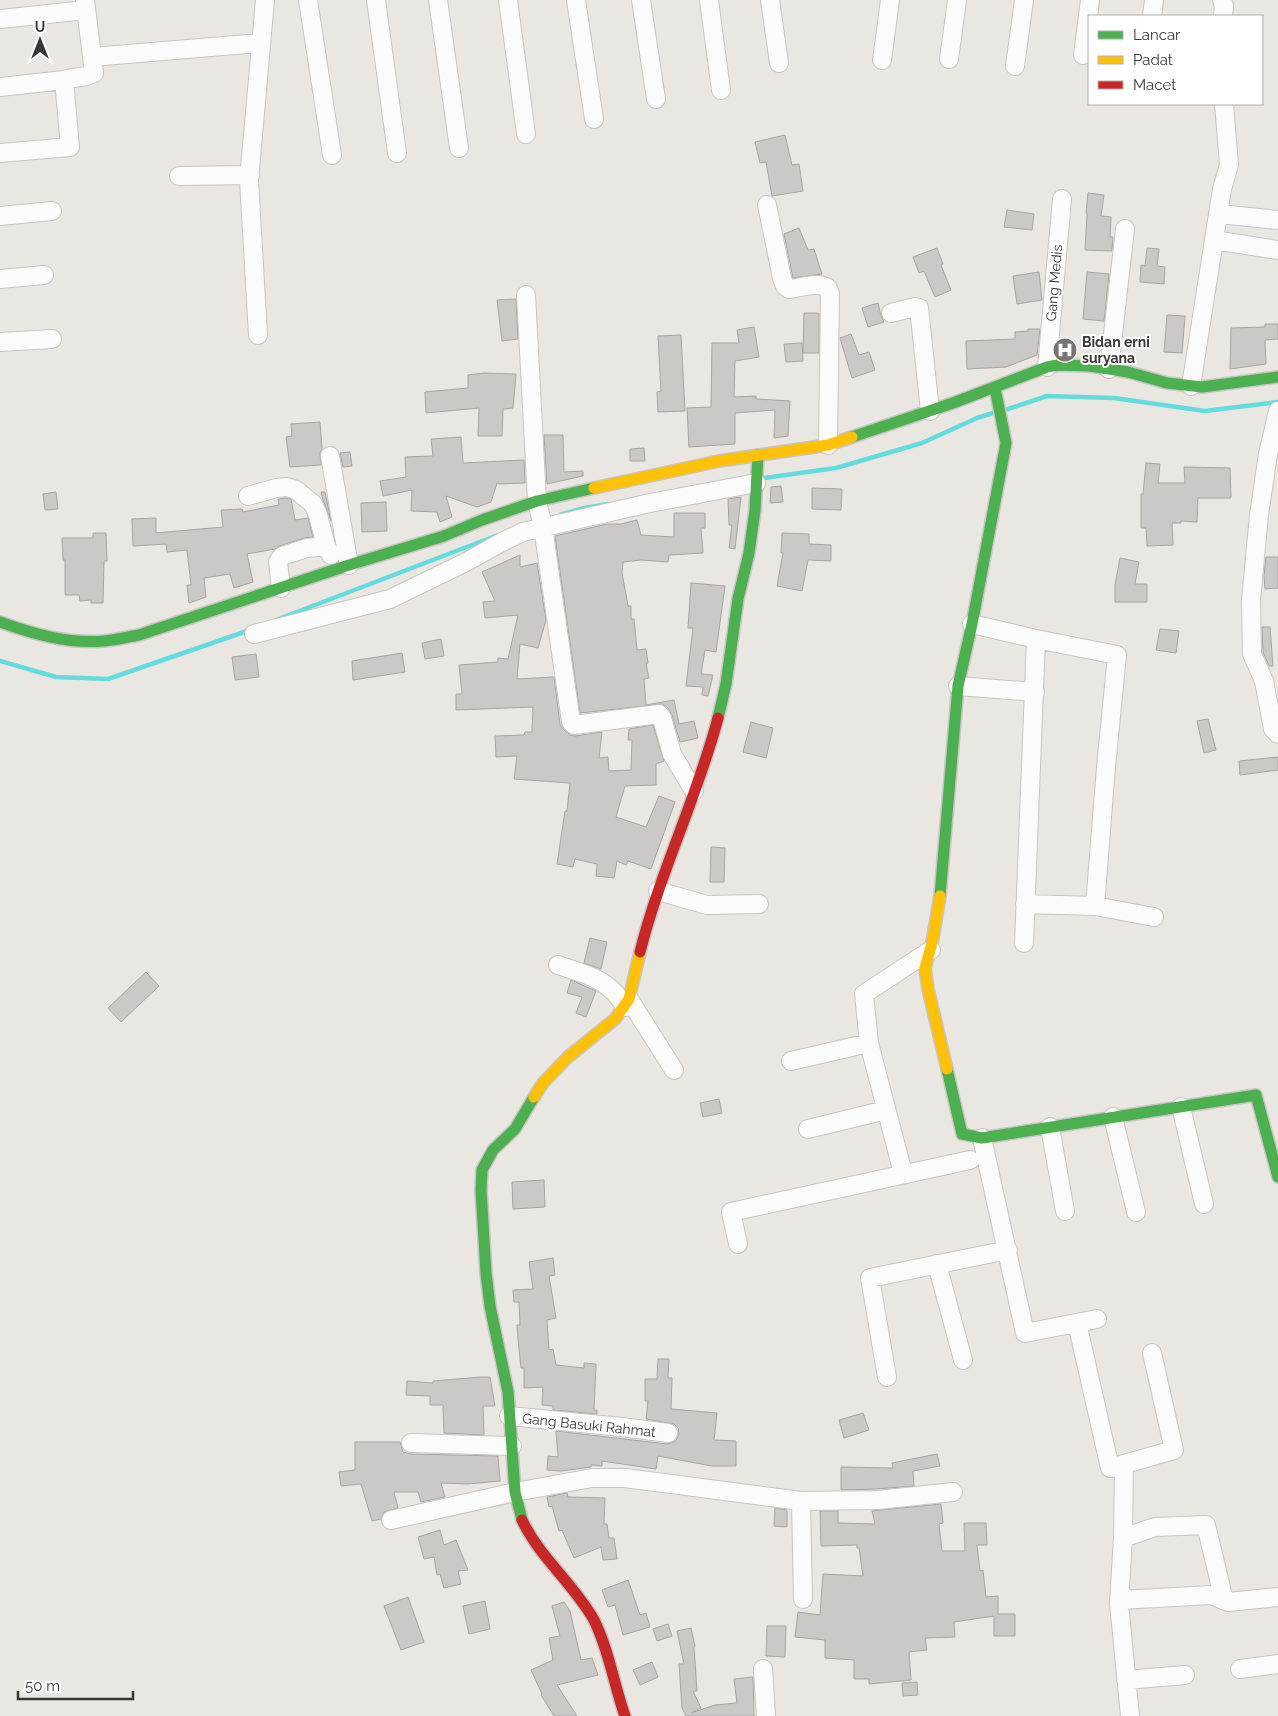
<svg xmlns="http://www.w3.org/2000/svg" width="1278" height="1716" viewBox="0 0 1278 1716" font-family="Raleway,sans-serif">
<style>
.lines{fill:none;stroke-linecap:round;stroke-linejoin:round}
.stream{stroke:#64dbdc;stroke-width:4.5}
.building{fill:#cbc9c5;stroke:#a7a4a1}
.street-casing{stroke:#c7c5c2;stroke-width:20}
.fast-casing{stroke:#c7c5c2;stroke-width:14}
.slow-casing{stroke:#c7c5c2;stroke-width:14}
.jam-casing{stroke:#c7c5c2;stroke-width:14}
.street{stroke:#fcfbfb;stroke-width:18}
.fast{stroke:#4caf50;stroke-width:11}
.slow{stroke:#ffc107;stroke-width:11}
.jam{stroke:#c62828;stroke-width:11}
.labels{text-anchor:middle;stroke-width:4;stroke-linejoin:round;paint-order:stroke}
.street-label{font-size:14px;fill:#393633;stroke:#fff}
.poi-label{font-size:14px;font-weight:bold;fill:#393633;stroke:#fff;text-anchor:start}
</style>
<rect width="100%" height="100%" fill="#eae7e2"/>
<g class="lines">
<path class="stream" d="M1008,409L1047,396L1114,398L1205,411L1278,402
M764,478L836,468L922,443L977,418L993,413
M560,515L584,508L608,504
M276,620L498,535
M0,661L56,677L108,679L250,630"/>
</g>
<path class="building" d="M785,135L792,165L799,164L803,191L772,196L766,162L760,163L755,142Z
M1088,193L1104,195L1101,216L1111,217L1110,237H1113L1112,251L1085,250L1087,214L1086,213Z
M1007,210L1034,214L1032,230L1004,227Z
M799,228L808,250L814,249L822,274L793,278L784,234Z
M937,248L943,264L941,265L951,290L935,297L924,271L919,273L913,257Z
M1147,248L1159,249L1157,266L1165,267L1164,284L1140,282L1141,265L1145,266Z
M1039,272L1042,300L1017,304L1013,276Z
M1087,272L1109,274L1104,321L1083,319Z
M516,299L518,339L502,341L497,300Z
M878,303L881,316L884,322L868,327L862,308Z
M804,313H819V353H803Z
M1167,315L1185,316L1182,353L1164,352Z
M1265,324H1278V339L1265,340L1266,364L1230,369L1231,328L1265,327Z
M754,327L759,357L735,361L734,396L735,397L756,396V399L790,401L788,436L774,438L775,410L735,413V444L689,447L687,408L711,407L712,343H739L737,330Z
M1028,329H1040L1037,355L1006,367L967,369L966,341L1015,339V332L1028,331Z
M851,334L859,355L869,352L875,370L852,378L840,338Z
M681,335L685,411L658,412L657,392L661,391L658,336Z
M1060,342L1073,344L1072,351H1059Z
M802,343L803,361L786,362L784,344Z
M484,373L516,374L513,408L503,409L502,436H478L479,408L426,413L425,392L468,388V375Z
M320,422L322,449L320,453L321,465L290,467L286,437L292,436L291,424Z
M544,435H563L564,472L583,471V476L547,484Z
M461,437L463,463L524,460L525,483L498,484L497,483L491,502L477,507L446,496L452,517L440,522L437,512L411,511L412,490L383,496L380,481L406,477L405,457L433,456L431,439Z
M644,448L645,461H630V449Z
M350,452L352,466L343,467L340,453Z
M1146,463L1160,464L1158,483H1185L1184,467L1230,468L1231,498H1198L1197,522L1181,521V523H1172L1173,545L1147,546L1146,528H1141V494H1143Z
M781,486L783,502L770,503L771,487Z
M812,488L842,489L841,510L812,509Z
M56,492L58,509L45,510L43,494Z
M321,492H325L331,521L323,500Z
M741,497L735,549L729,548L732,525H729L728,499Z
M286,498L291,499L295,520L308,518L313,537L304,538L279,546L275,549L247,554L253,582L234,588L230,574L204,578L206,597L189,603L187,585H191L187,550L167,552L166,544L133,546L132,519L156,518V533L223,527L221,510L242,509L243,512L279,505L278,499Z
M386,502L387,531L362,532L361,503Z
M674,513H705V528H701L703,553L669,555L668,562L641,560L623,562L622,573L628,606H631V619H634L637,650L646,649L648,663L646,664L649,678L644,679L646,705L674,700L679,724L694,721L698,738L680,742L672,715L668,708L663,704L580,713L555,536L607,524H621L637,520L641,535L674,537Z
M93,533H106L107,561H104L103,603H91V600L80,601L79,595H65V560H63L62,538H93Z
M782,533L809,534V544L831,545V561L808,560L802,591L777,586L783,553H781Z
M520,555V567L537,563L546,620L538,648L520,644L517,679L554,677L560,724L563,729L570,735L575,736L602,732L599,758L608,757L609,771L631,770L632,740H628L629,729L653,725L664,761L656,764V785L625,786L616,817L646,827L659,796L675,802L651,869L628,861L626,865L617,861L614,878L596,876L597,864L575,859L573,867L557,864L565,811H567L570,783L514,779L517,756L496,757L495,736L524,735L525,732H532L533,707L456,710V694H462L459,665L498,662V658L508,659L518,615L485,618L483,602L495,601L482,572Z
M1266,557H1278V588L1265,589L1264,576Z
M1120,558L1139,562L1135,584H1147V602H1115V585Z
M691,583L725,586L716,652L705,650L701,674L713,675L708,696L702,695L703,687L686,686L693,628H688Z
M1262,627H1270L1273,666H1269L1263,652Z
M1160,629L1179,631L1176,653L1156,650Z
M441,639L444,656L425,659L422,643Z
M402,653L405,672L353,680L352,661Z
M256,654L259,677L235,680L232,657Z
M1208,719L1216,750L1204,753L1197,721Z
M751,722L773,728L766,758L743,752Z
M1278,757V770L1240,775L1239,761Z
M711,847L725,848L724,882H710Z
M590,938L607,942L601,969L584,963Z
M146,972L159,986L121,1022L108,1008Z
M571,980L596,991L586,1017L576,1013L582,997L567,993Z
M719,1099L722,1113L703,1117L700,1103Z
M544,1180L545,1207L513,1209L512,1182Z
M553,1258L555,1275L549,1276L556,1318L547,1320L549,1350L553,1349L556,1365L584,1368V1363L596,1364L594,1410H597V1414L553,1410V1406L542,1405L543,1387L524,1388V1368H521L518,1339L517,1325H520L519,1302H514L513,1290L533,1289L529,1262Z
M658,1359H669L668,1378H672L671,1409L717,1413L714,1440L736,1441V1466H712L658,1456L656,1469L602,1461V1466L591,1465V1467L561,1471L547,1470L548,1456L558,1457L556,1431L667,1444L672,1443L676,1440L679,1434L678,1428L674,1424L646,1419L648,1401H645V1379H657Z
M481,1377H490L495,1406H483L484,1435L444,1433L443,1405H430V1396L406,1395L407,1381L433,1383V1381Z
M863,1413L869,1430L844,1438L839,1420Z
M355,1442H400L403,1452L411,1454L498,1456L500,1481L468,1484L441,1483L445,1497L421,1502L418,1492H394L398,1508L384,1512L381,1519L372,1521L361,1484L341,1486L339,1472L355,1470Z
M937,1454L940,1466L913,1471L914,1486L877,1489L841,1490V1467L893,1468L892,1463Z
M567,1493L568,1497L605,1498L604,1524H607L609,1538H614L617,1559L603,1560L601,1547L574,1558L562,1530L559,1531L552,1506L549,1507L547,1497Z
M941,1504L943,1523L939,1524L942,1551H965L964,1523H986L987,1545H977L980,1571L983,1570L986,1597L998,1596V1614H1015V1636H994V1616L954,1622L955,1637L925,1638L927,1650L909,1652L911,1680L869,1684V1679H854V1660L825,1658V1640L795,1637L798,1612L820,1615L823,1574L863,1576L859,1548H857V1545L821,1546L820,1511H838V1523L875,1524L872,1511Z
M775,1508L787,1510V1527L774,1526Z
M440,1530L444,1545L456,1540L468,1570L458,1571L461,1584L444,1588L440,1574L437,1575L434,1557L424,1559L418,1537Z
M628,1580L640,1615L646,1613L650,1627L623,1635L615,1605L608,1607L602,1590Z
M408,1597L424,1642L401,1650L384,1606Z
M485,1601L490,1629L469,1634L463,1606Z
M564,1602L570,1611L581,1660L592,1658L598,1675L557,1685L577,1716H554L541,1695L542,1694L531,1670L553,1660L549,1638L560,1636L552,1606Z
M668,1624L672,1636L657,1641L653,1629Z
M767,1626H786L785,1657L766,1656Z
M691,1628L695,1646L694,1647L697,1691H693L701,1708L691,1713L715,1705L737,1703L734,1679L753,1677L754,1716H686L682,1708L679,1664H684L677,1631Z
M652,1662L658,1677L640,1685L633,1670Z
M917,1682L918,1695L903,1696L902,1683Z"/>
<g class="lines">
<defs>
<path id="street" d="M308,0L332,155
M376,0L397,153
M438,0L459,148
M508,0L526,134
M576,0L594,119
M641,0L656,99
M709,0L721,90
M770,0L779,63
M1222,0L1224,6L1223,16
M1152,16L1154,0
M0,19L86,10
M1083,55L1090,0
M92,57L260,43
M949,59L957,0
M882,60L890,0
M1015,66L1024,0
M0,87L64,80
M0,153L70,147L64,80C75,76 83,79 94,73L85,0
M179,176L250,175
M767,205L782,278L785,286L789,289C802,288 816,281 828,288L830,294L828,445
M1219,214L1278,220
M0,216L52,211
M1214,240L1278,250
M0,279L44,275
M526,295L537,501L543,527L571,722L574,725L659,714L662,718L672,754L694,791
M891,313L915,307L919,308L930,411
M258,335L249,180L265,0
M0,342L52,339
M1047,367L1062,199
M1109,369L1125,229
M1191,386L1222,189L1229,165L1224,104
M1278,411L1268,454L1259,515L1251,600L1252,654L1264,681L1273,729L1278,734
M330,456L349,565
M248,496L276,488L287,487L296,490L313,504L318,515L326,546
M281,588L278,562L282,556L307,548L326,546L331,555
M972,624L1036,639L1117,655L1106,767L1095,906
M254,634L390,599L466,562L502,542L523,532L650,503L756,483
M958,686L1035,692
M658,891L707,905L759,904
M1025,904L1095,906L1154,917
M1024,943L1036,639
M558,965C585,974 610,979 625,1007
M629,999L674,1070
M791,1061L869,1043
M1181,1107L1204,1204
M1113,1117L1136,1212
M1050,1127L1065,1211
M808,1129L886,1110
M982,1138L1025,1333L1097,1319
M903,1173L869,1043L864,994L931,950
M738,1244L731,1212L970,1160
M937,1264L963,1360
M1077,1323L1110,1468L1174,1450L1152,1353
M887,1377L870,1278L1008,1250
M509,1416L622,1427L668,1433
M411,1443L512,1446
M1124,1464L1123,1538L1155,1527L1206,1525L1224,1600
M801,1501L803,1599
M391,1520L515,1492L592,1478H625L801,1501L878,1500L953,1492
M1123,1538L1119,1603L1130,1716
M1120,1600L1211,1595L1228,1602L1278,1597
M763,1669L766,1716
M1240,1669L1278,1664
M1126,1680L1185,1675"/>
<path id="fast" d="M852,437L953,403L1047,367L1058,365L1090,366L1128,372L1167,383L1202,387L1278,377
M0,622C33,634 68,644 104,641C116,640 127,637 139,635L349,565L444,536L482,520L537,501L594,488
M718,718L726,684L738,599L749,553L755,510L758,455
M940,896L958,686L972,624L1006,443L995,388
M947,1069L962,1134L982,1138L1256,1095L1278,1177
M522,1520L515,1492L508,1392L490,1306L486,1273L481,1190L482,1170L493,1150L515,1129L534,1097"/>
<path id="slow" d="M594,488L719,461L828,445L852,437
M940,896L932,943L925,968L928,989L947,1069
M534,1097L543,1083L568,1057L615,1019L629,999L640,952"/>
<path id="jam" d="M640,952C660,872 697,798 718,718
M522,1520C540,1558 574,1584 594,1620C609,1650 614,1685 625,1716"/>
</defs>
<use href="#street" class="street-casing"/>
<use href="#fast" class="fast-casing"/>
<use href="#slow" class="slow-casing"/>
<use href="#jam" class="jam-casing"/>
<use href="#street" class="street"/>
<use href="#fast" class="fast"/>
<use href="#slow" class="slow"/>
<use href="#jam" class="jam"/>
</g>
<defs>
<symbol id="hospital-disc" viewBox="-11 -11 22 22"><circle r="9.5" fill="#777470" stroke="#fff"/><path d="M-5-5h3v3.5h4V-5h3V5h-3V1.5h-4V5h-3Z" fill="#fff"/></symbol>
</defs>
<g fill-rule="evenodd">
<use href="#hospital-disc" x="1051" y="336" width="28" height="28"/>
</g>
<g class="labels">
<g class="street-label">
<text transform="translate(1054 283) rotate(-85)" y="5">Gang Medis</text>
<text transform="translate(589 1425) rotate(6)" y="5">Gang Basuki Rahmat</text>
</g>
<g class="poi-label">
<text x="1082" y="347">Bidan erni<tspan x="1082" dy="16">suryana</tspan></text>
</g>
</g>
<rect x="1088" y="15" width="175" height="90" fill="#ffffff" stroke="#b0afad"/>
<rect x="1098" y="31" width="25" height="8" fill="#4caf50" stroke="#b0afad"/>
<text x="1133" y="40" font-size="15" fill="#393633">Lancar</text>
<rect x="1098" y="56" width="25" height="8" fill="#ffc107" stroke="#b0afad"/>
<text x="1133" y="65" font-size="15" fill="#393633">Padat</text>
<rect x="1098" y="81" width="25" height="8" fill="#c62828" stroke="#b0afad"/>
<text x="1133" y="90" font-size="15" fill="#393633">Macet</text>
<g transform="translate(40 40)" stroke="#ffffff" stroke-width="4" paint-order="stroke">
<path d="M0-4L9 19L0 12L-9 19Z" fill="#393633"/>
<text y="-8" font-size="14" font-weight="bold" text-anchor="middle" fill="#393633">U</text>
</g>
<path d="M18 1691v8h115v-8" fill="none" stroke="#393633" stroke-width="2.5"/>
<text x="25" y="1691" font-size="15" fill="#393633" stroke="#ffffff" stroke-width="4" paint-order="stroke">50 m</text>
</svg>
